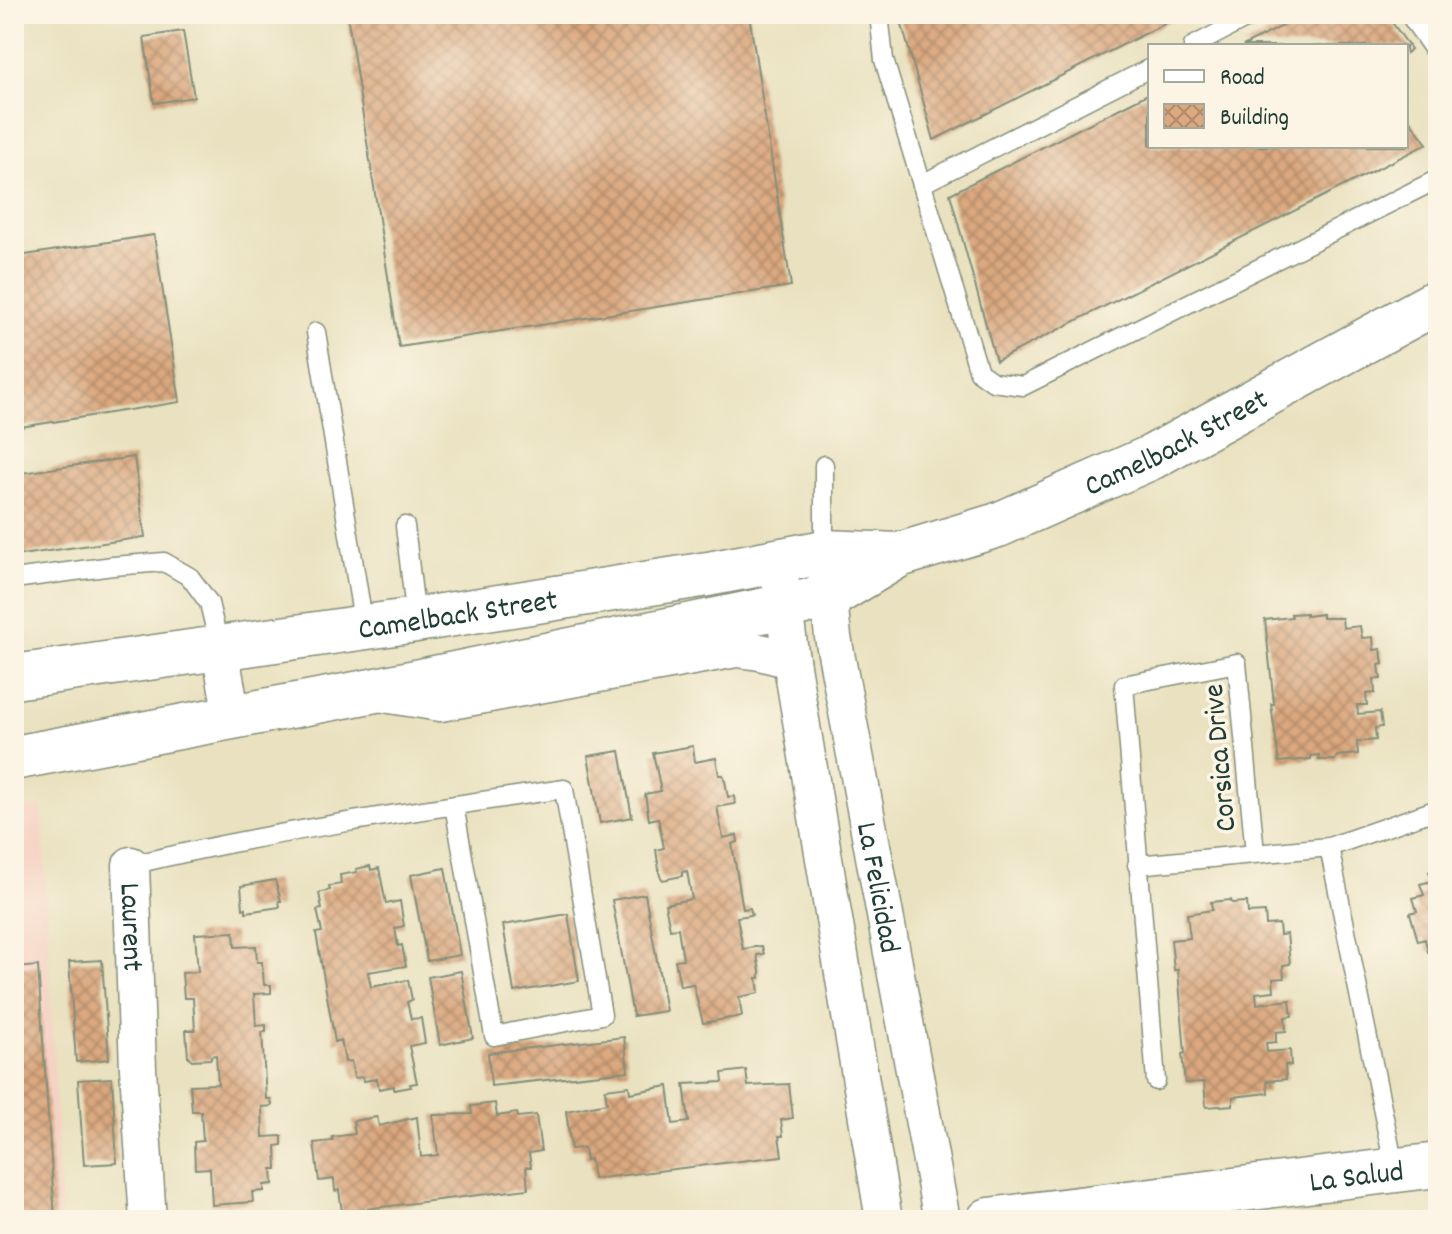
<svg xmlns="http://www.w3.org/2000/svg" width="1452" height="1234" viewBox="0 0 1452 1234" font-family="Dekko,sans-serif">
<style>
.built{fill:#f5d2c3}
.building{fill:url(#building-cross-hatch)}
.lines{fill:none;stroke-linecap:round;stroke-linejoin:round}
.service-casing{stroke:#848f7a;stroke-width:21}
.minor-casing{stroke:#848f7a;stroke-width:39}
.tertiary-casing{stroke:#848f7a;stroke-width:47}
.service{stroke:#fff;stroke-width:18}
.minor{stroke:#fff;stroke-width:36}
.tertiary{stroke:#fff;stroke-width:44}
.labels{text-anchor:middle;stroke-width:7;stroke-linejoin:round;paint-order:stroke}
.street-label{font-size:30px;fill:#1f3d34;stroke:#fcf5e5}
</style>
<defs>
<pattern id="building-cross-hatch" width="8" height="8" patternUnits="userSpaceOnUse" patternTransform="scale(2)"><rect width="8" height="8" fill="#dba87f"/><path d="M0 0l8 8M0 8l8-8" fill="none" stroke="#b18a69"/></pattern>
</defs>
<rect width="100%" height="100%" fill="#fcf5e5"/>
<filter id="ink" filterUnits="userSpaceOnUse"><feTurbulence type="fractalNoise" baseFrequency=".0125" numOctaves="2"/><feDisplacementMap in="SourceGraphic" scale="16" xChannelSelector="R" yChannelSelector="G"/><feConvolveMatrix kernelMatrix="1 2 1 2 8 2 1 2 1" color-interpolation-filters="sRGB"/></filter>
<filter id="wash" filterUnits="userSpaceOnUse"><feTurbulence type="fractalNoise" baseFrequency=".006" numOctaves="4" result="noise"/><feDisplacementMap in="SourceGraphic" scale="32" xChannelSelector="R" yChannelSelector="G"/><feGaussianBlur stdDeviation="1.8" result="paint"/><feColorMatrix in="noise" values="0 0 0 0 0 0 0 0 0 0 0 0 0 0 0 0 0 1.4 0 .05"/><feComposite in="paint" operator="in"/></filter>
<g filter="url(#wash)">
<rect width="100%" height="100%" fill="#e9e1bf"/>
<path class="built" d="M42,806L61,1220H14V811Z"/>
<g id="blocks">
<path class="building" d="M347,14H749L791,286L399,347Z
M899,14H1184L934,140Z
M1306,14H1386L1411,49L1406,53V46H1243Z
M183,31L194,97L154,103L144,37Z
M1150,93V146H1406V115L1427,144L996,361L950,194Z
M154,235L180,402L14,428V254L19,256Z
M134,457L145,537L14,556V474Z
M1306,613V616L1322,614V618H1342L1343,628L1360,626L1362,638L1373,637L1374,650L1381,649L1383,664L1379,665L1381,679H1374L1375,693L1366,694L1367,705H1357L1358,714L1380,712L1382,727L1375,728L1376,740L1357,742L1358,754L1337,756L1335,760H1319V755L1311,756V759L1279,762L1271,704H1274L1265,620L1292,617L1291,614Z
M693,746L695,762L716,758L719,775H723L725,781L728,797L734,796L735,804L717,807L723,838L737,835L738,842L732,844L743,909L750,908L752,915L737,917L743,949L762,946L764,954L757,955L760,971V978H757L759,993L739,997L742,1016L703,1023L693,984L680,986L675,960L683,959L678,928L670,929L665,904L692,899L687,871L682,872V876L663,880L660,876L656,850L664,848L658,818L649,820L645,794L661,791L653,753Z
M620,751L632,817L600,823L588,756Z
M370,866L371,870L379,868L386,904L400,901L404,926L395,928L398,946L402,945L406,966L368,972L371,987L408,980L412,1000L407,1002L411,1019L421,1018L425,1043L409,1046L417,1083L410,1084L411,1087L394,1090V1086L379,1089L377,1079L364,1081L363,1077L354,1078L351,1061L345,1062L341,1040L335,1042L316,933L322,932L317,910L322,909L319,893L330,890L329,886L341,884L340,875L357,872L356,869Z
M445,868L460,955L427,961L411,875Z
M1438,869V949L1428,952L1425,939L1418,941L1410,913L1417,911L1413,898L1424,895L1420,884L1432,881L1429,872Z
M275,880L281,901H279L280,907L246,912V908L243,909L241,886Z
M645,894L666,1011L633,1016L612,900Z
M1231,900L1232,903L1247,902L1248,913L1265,912L1266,925L1279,924L1280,935L1287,934L1290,964L1283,965L1284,978L1273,979L1274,991L1256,993L1257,1004L1290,1000L1292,1016L1285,1017L1286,1031L1276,1032V1042L1266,1043L1267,1052L1290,1050L1291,1065H1285L1286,1079L1267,1081L1268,1093L1233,1097V1105L1206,1107L1204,1082L1185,1083L1182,1054L1185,1053L1178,970H1174L1171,940L1190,938L1187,914L1212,910L1211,902Z
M568,914L579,981L514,992L503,925Z
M234,932L235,947L256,946L257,962H262L264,985H271V993L254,994L256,1026L266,1025V1032H262L266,1099H271L272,1106L262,1107L263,1137L282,1136V1145L276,1146L277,1169H272L273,1184L264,1185V1191L252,1192L253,1202L212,1205L210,1168L195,1169L194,1142L203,1141L201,1111H192L190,1085L218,1084L216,1055L211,1056V1059L191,1060L190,1057H188L186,1030H195L193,998H184L182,973L198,972L195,934Z
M102,960L109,1059L76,1062L69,962Z
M38,966L55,1220H14V968Z
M461,971L473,1038L440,1045L428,977Z
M624,1037L628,1071L491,1086L488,1053Z
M746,1070L748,1086L789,1084L793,1118L781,1120L783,1136H779L782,1156L593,1179L590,1159L586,1160L584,1148L571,1149L566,1111L607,1103L605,1089L629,1086L630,1093L668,1086L673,1124L689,1122L684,1084L723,1082L722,1073Z
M112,1078L117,1163L84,1165L78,1080Z
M495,1103L497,1116L517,1113L518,1117L536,1115L541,1151L529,1153L531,1167H526L528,1189L342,1212L339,1190L335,1191L334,1179L319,1181L314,1143L333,1141L332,1137L355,1134L353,1121L377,1117L379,1126L417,1117L421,1157L438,1155L433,1115L472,1114L471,1106Z"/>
</g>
</g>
<g filter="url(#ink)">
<use href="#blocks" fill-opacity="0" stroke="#848f7a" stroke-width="2"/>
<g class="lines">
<defs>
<path id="service" d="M879,14L884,60L979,372L993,382L1023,386L1438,179
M1409,14L1438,56
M1193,46L1255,14
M922,184L1150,68
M316,332L364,627
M824,465V552
M405,526L416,620
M14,579L113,566L164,562L190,577L209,603L220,649
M1329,847L1395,1171
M131,865C273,831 419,810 564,789L602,1015L494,1036L454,805
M1137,865L1329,847L1438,809
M1156,1081L1124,685L1237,663L1255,853"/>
<g id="minor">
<path d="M778,560L791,660L884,1220"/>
<path id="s1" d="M826,572L833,637L942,1220"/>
<path d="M220,649L232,717"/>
<path d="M384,694L440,703L736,649L760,652L791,660"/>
<path id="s2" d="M131,865L138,1069L148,1220"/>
</g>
<g id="tertiary">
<path id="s3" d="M14,677L416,620L708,574L824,552L899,555"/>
<path id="s4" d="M14,758L371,691L829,597L899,555L998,525L1152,457L1438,301"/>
<path id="s5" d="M989,1220L1438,1165"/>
</g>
</defs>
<use href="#service" class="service-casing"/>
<use href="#minor" class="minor-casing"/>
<use href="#tertiary" class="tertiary-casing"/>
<use href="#service" class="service"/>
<use href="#minor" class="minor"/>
<use href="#tertiary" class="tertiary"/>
</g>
</g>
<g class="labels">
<g class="street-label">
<text dy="10" stroke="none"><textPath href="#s4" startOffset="1212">Camelback Street</textPath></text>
<text dy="10" stroke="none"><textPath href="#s3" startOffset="448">Camelback Street</textPath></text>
<text transform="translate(1218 758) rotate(-95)" y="10">Corsica Drive</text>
<text dy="10" stroke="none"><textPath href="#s1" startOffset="320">La Felicidad</textPath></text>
<text dy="10" stroke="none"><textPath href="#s2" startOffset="62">Laurent</textPath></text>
<text dy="10" stroke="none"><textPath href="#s5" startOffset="370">La Salud</textPath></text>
</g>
</g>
<rect width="1452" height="1234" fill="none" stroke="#fcf5e5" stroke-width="48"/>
<rect x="1148" y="44" width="260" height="104" fill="#fcf5e5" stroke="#a4ab9e" stroke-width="2"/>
<rect x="1164" y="70" width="40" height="12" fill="#ffffff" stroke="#a4ab9e" stroke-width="2"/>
<text x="1220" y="84" font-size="24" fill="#1f3d34">Road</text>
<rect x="1164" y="104" width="40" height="24" fill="url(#building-cross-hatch)" stroke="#a4ab9e" stroke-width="2"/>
<text x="1220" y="124" font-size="24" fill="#1f3d34">Building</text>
</svg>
